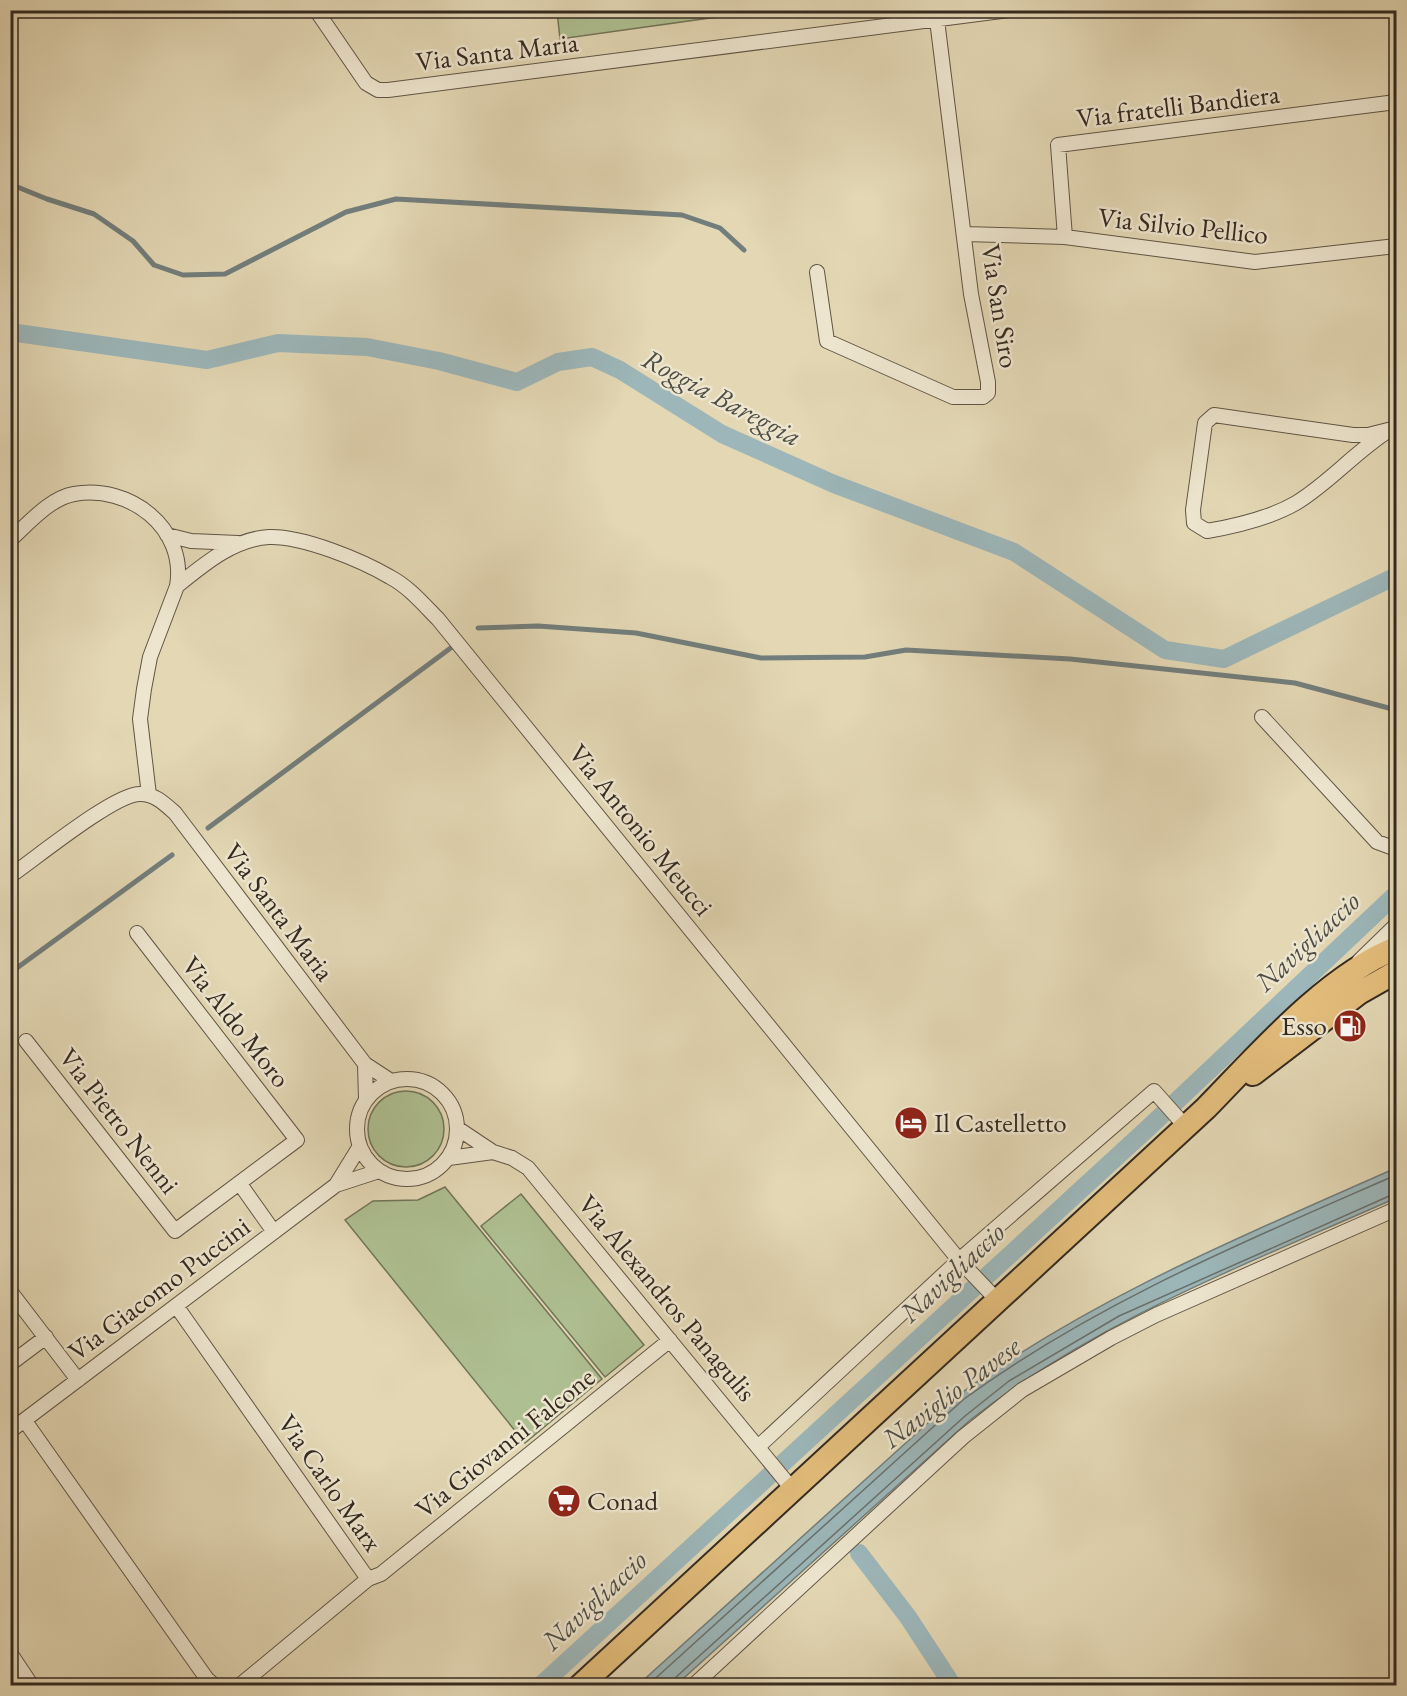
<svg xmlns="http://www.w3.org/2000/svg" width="1407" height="1696" viewBox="0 0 1407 1696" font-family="'EB Garamond',serif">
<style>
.green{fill:#aebf91;stroke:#717458;stroke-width:1.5}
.water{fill:#9cb6b9;stroke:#727e7c;stroke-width:1.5}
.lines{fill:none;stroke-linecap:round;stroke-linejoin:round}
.shore{stroke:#68706c;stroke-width:1.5}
.stream{stroke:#727e7c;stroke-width:5}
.canal{stroke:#9cb6b9;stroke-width:18}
.street-casing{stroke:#605545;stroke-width:16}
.primary-casing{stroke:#342a20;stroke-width:26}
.street{stroke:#ede5ce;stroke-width:14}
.primary{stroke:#e2bc7a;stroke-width:22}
.labels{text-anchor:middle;stroke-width:5;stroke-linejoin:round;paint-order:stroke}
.street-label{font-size:27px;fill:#342a20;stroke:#ede5ce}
.poi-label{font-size:27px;fill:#342a20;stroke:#ede5ce;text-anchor:start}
.water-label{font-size:28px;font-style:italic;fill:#4e4d46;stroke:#ede5ce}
</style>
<rect width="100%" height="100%" fill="#e3d7b4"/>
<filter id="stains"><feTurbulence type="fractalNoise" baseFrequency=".00333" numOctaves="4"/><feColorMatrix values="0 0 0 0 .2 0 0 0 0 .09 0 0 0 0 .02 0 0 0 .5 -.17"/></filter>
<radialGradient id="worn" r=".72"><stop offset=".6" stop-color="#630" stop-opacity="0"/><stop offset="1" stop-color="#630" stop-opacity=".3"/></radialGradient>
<path class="green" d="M724,10V16L560,39L557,11Z
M368 1129a38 38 0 1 1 76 0a38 38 0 1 1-76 0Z
M445,1187L602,1379L525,1443L345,1220L373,1201L418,1200Z
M521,1194L644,1345L605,1377L481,1226Z"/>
<path class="water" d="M1396,1168V1198C1250,1263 1096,1320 969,1421L676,1685H638L960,1394C1093,1297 1247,1234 1396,1168Z"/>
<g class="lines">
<path class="shore" d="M647,1686L964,1399C1095,1303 1248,1240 1396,1175
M672,1686L675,1678L965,1416L1009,1381L1119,1316L1396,1193"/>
<path class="stream" d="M10,184L47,199L94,214L133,241L154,265L183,275L225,274L346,212L396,199L682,215L720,228L744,250
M478,628L538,626L636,633L761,658L865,657L906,650L1070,659L1295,683L1396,710
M208,828L452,647
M10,973L172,855"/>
<path class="canal" d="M10,332L207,360L278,343L367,347L439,361L517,382L558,362L592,357L620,370L722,434L834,484L1014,552L1165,650L1224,659L1396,576
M859,1553L908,1617L953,1686
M540,1686L1147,1129L1396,894"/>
<defs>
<path id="street" d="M316,10L366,83L378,90H388L1009,10
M964,234L1065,237L1255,262L1396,246
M1065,237L1058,145L1396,102
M817,272L827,341L953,397H983L988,393V382L971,294L937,20L938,13
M1388,431C1355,452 1329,483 1296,503C1270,518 1236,526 1207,531L1194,523L1193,510L1205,423L1214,415L1353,435H1368L1396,428
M167,535L191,541L238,543
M10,540C28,524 50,498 74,494C129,484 187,528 177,586L150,657L144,689L140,719L149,795
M177,586C203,565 233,539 269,537C303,536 361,560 390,577C409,587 423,604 438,619L959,1260L997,1300
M1262,717L1377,842L1396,849
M10,876C35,859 113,795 139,794C154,793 165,804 175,813L365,1064L391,1081
M1359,961L1396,925
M26,1041L175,1231L297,1140L137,933
M365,1064L366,1100
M357 1129a50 50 0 1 1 100 0a50 50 0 1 1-100 0Z
M457,1128L493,1152L512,1158L528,1168L793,1490
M449,1158L493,1152
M240,1184L274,1232
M336,1185L360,1146
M10,1291L78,1380
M177,1307L368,1579L239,1686
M10,1364L46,1337
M25,1421L207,1679L215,1686
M10,1431L336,1185L379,1171
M759,1446L959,1260L1154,1091L1186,1127
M368,1579L381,1574L670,1340
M10,1653L32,1686
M693,1686L963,1437L1022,1390L1111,1338L1156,1315L1396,1209"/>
<path id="primary" d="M1253,1074L1359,993L1396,972
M580,1686L1206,1108C1259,1054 1325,977 1396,948"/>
</defs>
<use href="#street" class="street-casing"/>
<use href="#primary" class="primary-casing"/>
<use href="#street" class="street"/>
<use href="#primary" class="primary"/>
</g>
<defs>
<symbol id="fuel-disc" viewBox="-11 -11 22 22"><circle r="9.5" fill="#8f2418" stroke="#ede5ce"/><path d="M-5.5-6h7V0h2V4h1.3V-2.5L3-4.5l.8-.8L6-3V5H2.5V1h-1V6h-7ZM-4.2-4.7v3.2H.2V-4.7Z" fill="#fff"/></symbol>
<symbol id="hotel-disc" viewBox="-11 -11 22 22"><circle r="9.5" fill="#8f2418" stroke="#ede5ce"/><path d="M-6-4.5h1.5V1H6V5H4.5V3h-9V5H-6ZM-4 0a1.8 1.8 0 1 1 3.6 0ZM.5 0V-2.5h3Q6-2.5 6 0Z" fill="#fff"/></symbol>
<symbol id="supermarket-disc" viewBox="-11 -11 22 22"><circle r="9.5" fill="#8f2418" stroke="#ede5ce"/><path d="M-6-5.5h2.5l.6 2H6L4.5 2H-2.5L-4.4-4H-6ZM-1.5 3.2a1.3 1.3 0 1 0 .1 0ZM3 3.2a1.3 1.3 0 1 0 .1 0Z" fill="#fff"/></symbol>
</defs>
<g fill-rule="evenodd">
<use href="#fuel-disc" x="1331" y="1007" width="38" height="38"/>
<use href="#hotel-disc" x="892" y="1104" width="38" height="38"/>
<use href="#supermarket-disc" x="545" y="1482" width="38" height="38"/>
</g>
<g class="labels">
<g class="street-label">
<text transform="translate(497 52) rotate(-7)" y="9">Via Santa Maria</text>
<text transform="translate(1178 106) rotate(-7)" y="9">Via fratelli Bandiera</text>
<text transform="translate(1183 226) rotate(6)" y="9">Via Silvio Pellico</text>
<text transform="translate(1000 306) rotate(81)" y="9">Via San Siro</text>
<text transform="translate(641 830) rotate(51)" y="9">Via Antonio Meucci</text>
<text transform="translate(279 912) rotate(53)" y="9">Via Santa Maria</text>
<text transform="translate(236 1022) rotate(52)" y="9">Via Aldo Moro</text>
<text transform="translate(119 1121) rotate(52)" y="9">Via Pietro Nenni</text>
<text transform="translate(159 1289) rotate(-37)" y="9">Via Giacomo Puccini</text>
<text transform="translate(667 1298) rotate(50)" y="9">Via Alexandros Panagulis</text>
<text transform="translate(505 1443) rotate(-39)" y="9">Via Giovanni Falcone</text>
<text transform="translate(330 1483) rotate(55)" y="9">Via Carlo Marx</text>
</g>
<g class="poi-label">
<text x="1327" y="1035" text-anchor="end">Esso</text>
<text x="934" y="1132">Il Castelletto</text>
<text x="587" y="1510">Conad</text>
</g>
<g class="water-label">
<text transform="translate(722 397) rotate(28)" y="10">Roggia Bareggia</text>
<text transform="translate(1307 941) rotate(-43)" y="10">Navigliaccio</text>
<text transform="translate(952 1272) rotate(-43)" y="10">Navigliaccio</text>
<text transform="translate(951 1392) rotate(-37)" y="10">Naviglio Pavese</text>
<text transform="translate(594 1600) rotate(-43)" y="10">Navigliaccio</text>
</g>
</g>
<rect width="1407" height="1696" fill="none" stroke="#e3d7b4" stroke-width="36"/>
<rect x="12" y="12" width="1383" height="1672" fill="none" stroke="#342a20" stroke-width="3"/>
<rect x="18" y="18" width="1371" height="1660" fill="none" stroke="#342a20" stroke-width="1.5"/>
<rect width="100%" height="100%" filter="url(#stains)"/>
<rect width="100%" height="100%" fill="url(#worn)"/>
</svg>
